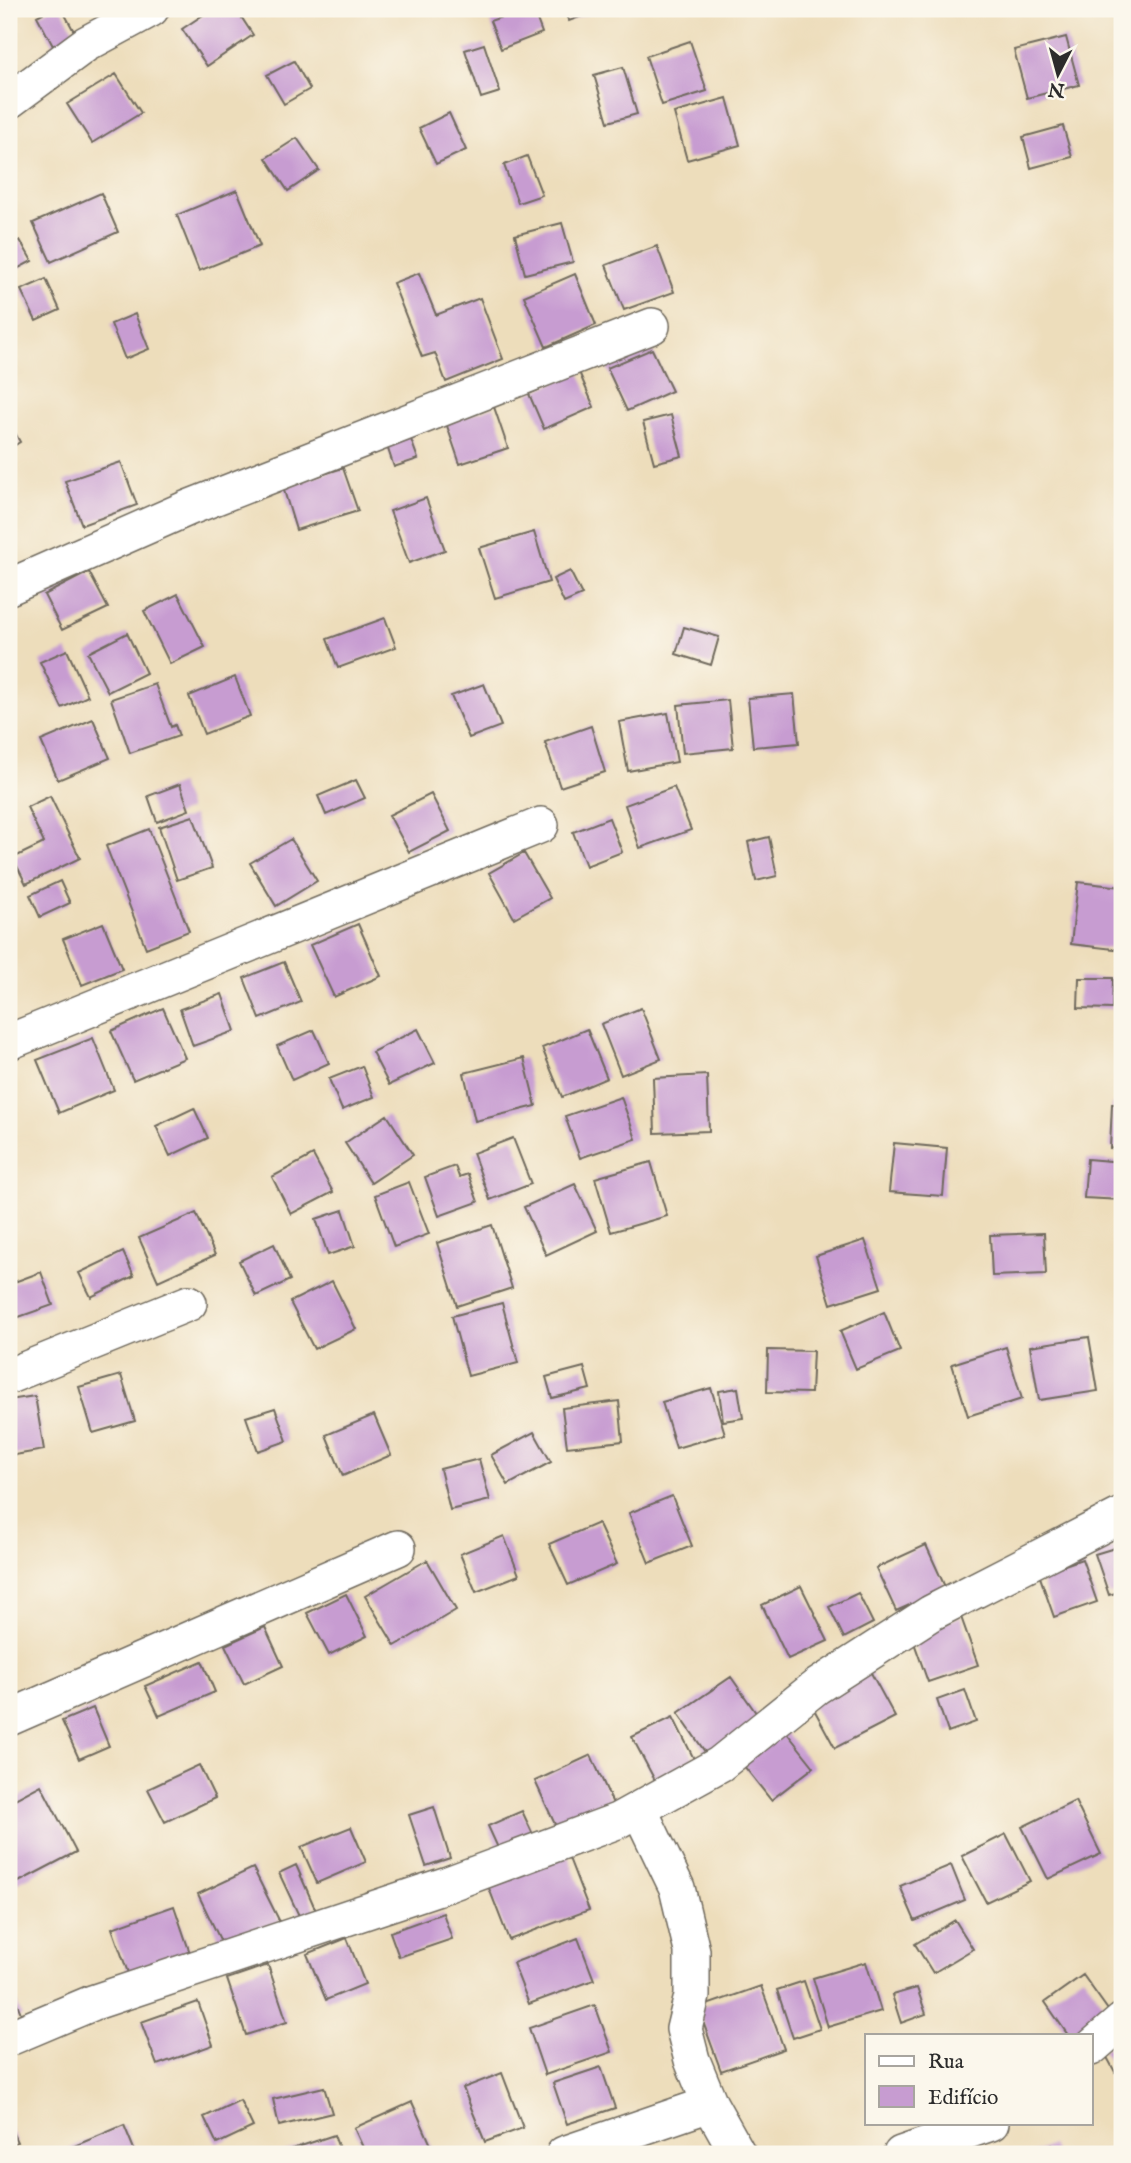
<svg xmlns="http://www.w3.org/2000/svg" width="1131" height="2163" viewBox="0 0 1131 2163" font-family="'IM FELL English',serif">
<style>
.building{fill:#c79cd1}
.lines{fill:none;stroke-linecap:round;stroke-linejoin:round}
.street-casing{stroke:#6f695d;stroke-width:38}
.street{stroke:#fff;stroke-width:35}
</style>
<rect width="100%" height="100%" fill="#fbf7ec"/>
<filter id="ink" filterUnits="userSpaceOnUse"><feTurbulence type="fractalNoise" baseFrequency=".0143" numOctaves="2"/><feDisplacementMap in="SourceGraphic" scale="14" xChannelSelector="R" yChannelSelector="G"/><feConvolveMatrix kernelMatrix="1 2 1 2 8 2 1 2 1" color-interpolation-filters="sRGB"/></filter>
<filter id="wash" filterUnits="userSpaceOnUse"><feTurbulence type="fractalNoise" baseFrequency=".00686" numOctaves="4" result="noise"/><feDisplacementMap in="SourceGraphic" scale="28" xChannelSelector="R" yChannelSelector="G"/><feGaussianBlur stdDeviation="1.57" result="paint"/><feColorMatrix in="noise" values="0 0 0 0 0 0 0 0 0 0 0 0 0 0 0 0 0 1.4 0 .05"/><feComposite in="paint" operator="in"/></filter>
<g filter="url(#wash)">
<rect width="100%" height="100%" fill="#edddbb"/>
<g id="blocks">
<path class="building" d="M50,9H62L76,35L53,46L37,16Z
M212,9H236L253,35L207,66L182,29Z
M524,9H533L542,33L501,49L490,21Z
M565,9H601L569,21Z
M1087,9H1119L1091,19Z
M1066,37L1079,85L1027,98L1014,50Z
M690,41L707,91L662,105L646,56Z
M484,44L500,92L481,98L465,50Z
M294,61L310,89L284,104L267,75Z
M623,67L637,114L608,122L594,75Z
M116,74L141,113L92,143L67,104Z
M727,98L740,145L687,160L674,113Z
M449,113L466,150L436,164L419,128Z
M1063,126L1072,157L1031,168L1023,137Z
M297,138L319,170L288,191L266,158Z
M527,156L542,195L518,203L504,165Z
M237,190L260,246L199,271L177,215Z
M101,193L118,232L51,262L33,223Z
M562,223L573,262L525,274L515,235Z
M20,240L32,261L17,269L9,254V246Z
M657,246L674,292L624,310L606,265Z
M419,273L436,315L480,298L503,359L446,382L435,353L422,357L393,283Z
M575,274L596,325L546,347L524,296Z
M46,279L60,310L36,321L21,290Z
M135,314L149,349L125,359L111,324Z
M652,349L672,391L627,411L607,368Z
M579,372L594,407L544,429L529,394Z
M494,407L508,448L460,464L446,423Z
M671,415L682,456L654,463L643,422Z
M9,422L20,442L9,449Z
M409,434L418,459L394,467L386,443Z
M121,462L137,505L82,525L65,481Z
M343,468L358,511L296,530L283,487Z
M426,498L445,550L409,563L390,511Z
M534,532L549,582L495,598L479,548Z
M570,571L582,595L564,603L553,579Z
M89,572L108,608L62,630L44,595Z
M178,594L205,647L170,664L144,611Z
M385,618L396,647L338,668L327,639Z
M684,627L719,637L711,665L676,654Z
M127,633L146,673L108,692L88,653Z
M67,650L88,696L62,708L40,662Z
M235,677L250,716L204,734L189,696Z
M155,684L171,727L175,725L179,736L130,753L111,699Z
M484,684L501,726L469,738L451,696Z
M794,694L799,743L753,747L748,698Z
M728,700L733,748L683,753L678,705Z
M668,713L677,762L628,771L619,722Z
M93,719L110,758L58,780L41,741Z
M591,726L605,772L560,787L545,742Z
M356,780L365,798L326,815L318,796Z
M180,784L189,810L157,822L148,796Z
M674,787L691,830L640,848L625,805Z
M431,794L450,831L409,852L389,815Z
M50,796L80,858L26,884L13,858L44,843L27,807Z
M193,816L212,868L177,880L159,827Z
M609,818L622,852L586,866L573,832Z
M149,829L189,931L146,948L106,846Z
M769,837L777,876L756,881L748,842Z
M291,839L317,881L276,906L250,863Z
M524,853L550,898L514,918L489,873Z
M60,881L70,903L40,917L30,895Z
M1078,882L1122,887V950L1071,944Z
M103,923L122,969L82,985L63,939Z
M358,924L381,976L334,997L310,945Z
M284,962L301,1002L260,1019L244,978Z
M1079,978H1113L1112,1009L1078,1008Z
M222,994L235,1031L193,1046L180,1009Z
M163,1008L185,1058L133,1080L111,1031Z
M641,1008L661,1059L621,1075L601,1024Z
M418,1029L435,1063L389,1085L372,1052Z
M587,1029L607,1078L562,1097L542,1048Z
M314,1030L329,1063L292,1080L277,1046Z
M93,1038L114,1090L59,1113L37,1060Z
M524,1058L536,1106L475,1121L464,1073Z
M362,1066L374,1097L342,1110L329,1079Z
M707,1075L709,1131L655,1133L653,1078Z
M621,1097L636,1139L580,1158L565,1116Z
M1112,1104H1122V1149L1110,1148Z
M194,1108L208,1138L170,1156L156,1126Z
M387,1115L413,1155L371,1183L345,1143Z
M513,1138L531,1184L490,1200L473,1153Z
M894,1143L947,1148L943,1196L889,1192Z
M313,1155L333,1192L291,1214L272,1177Z
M1087,1159L1122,1162V1200L1084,1198Z
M651,1162L667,1216L611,1232L595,1178Z
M455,1166L459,1177L468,1174L478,1202L439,1216L425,1177Z
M409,1182L429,1234L394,1247L375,1195Z
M575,1184L597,1231L546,1255L524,1207Z
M343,1210L355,1246L328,1255L316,1219Z
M196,1213L215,1255L158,1281L139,1238Z
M492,1225L512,1288L457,1306L437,1243Z
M1044,1233L1046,1274L992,1276L990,1235Z
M865,1240L881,1288L831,1304L816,1256Z
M274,1244L290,1280L256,1296L239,1261Z
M123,1252L134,1276L91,1297L79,1273Z
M41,1272L53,1305L16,1318L9,1298V1284Z
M332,1281L356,1329L314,1349L290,1302Z
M502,1303L518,1363L468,1376L452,1316Z
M884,1312L900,1351L856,1369L840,1331Z
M1089,1337L1098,1391L1039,1400L1030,1346Z
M1006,1347L1022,1399L968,1416L952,1364Z
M768,1350L813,1351L811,1393L767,1392Z
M584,1367L590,1389L552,1398L546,1377Z
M121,1375L135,1421L93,1433L79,1387Z
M711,1388L725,1434L676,1448L662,1402Z
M738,1388L743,1418L723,1421L719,1391Z
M35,1396L44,1450L9,1456V1400Z
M619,1401L623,1441L567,1447L562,1408Z
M275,1408L287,1441L258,1451L246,1417Z
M374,1415L391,1455L343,1476L326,1435Z
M534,1432L551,1462L508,1485L491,1455Z
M479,1459L490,1500L450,1510L440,1469Z
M672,1496L692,1546L649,1563L629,1513Z
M598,1523L617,1564L568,1585L549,1544Z
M504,1536L519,1575L476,1592L460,1554Z
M926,1545L946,1589L896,1611L876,1568Z
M1118,1547L1122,1560V1591L1109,1595L1095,1554Z
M1082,1559L1097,1602L1054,1617L1039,1574Z
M427,1560L456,1610L395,1646L365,1596Z
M801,1586L828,1641L788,1659L762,1605Z
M858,1593L873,1623L844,1638L829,1607Z
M346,1594L367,1636L329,1655L307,1613Z
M961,1617L978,1665L928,1682L911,1634Z
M265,1627L283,1666L244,1684L225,1645Z
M202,1661L215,1692L159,1716L145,1686Z
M870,1671L895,1717L835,1748L810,1702Z
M731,1677L761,1720L708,1756L678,1713Z
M965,1690L976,1722L948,1732L937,1700Z
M93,1708L109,1746L79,1759L62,1721Z
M673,1717L698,1767L659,1788L632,1737Z
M783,1728L814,1767L771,1800L740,1761Z
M591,1755L614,1806L558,1831L535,1781Z
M199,1765L215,1798L165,1822L148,1789Z
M41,1785L76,1852L9,1887V1802Z
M1075,1801L1101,1854L1048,1879L1022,1827Z
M434,1807L450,1858L426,1866L409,1815Z
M522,1811L537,1843L503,1859L488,1826Z
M351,1827L366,1862L317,1883L301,1847Z
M1006,1834L1030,1881L986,1902L962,1856Z
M567,1853L589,1910L509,1940L487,1883Z
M296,1865L317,1913L301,1920L279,1873Z
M951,1865L965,1900L915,1921L900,1886Z
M253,1868L282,1926L226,1952L198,1894Z
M174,1906L193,1962L132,1984L112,1928Z
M443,1913L452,1939L399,1957L390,1932Z
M955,1920L973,1949L933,1973L915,1944Z
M347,1938L365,1984L326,2000L307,1954Z
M578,1938L594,1980L529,2004L513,1963Z
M866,1962L881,2011L828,2027L813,1978Z
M268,1965L287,2022L246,2035L227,1979Z
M1083,1975L1113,2017L1087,2035H1068L1045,2002Z
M804,1981L820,2029L793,2038L777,1990Z
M9,1983L22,2016L9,2022Z
M761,1986L784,2049L721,2071L698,2008Z
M917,1988L926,2014L901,2023L892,1995Z
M198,2002L213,2045L157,2065L141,2022Z
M595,2005L612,2052L545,2075L529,2028Z
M1122,2039V2068L1115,2072L1103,2050Z
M601,2067L615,2108L567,2124L553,2083Z
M502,2073L523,2128L485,2142L463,2088Z
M324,2087L332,2113L279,2126L273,2099Z
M240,2100L253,2127L217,2144L204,2117Z
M412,2102L435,2154H366L354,2128Z
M9,2125L17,2142L9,2146Z
M124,2125L136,2154H69L67,2149Z
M334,2135L341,2154H277Z
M1052,2145L1056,2154H1031Z"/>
</g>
</g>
<g filter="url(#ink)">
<use href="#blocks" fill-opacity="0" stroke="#6f695d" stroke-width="2"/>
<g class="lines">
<defs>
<path id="street" d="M9,101L86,44L151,9
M9,587L188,508L652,326
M9,1042L541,825
M9,1376L189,1303
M9,1718L398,1548
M639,1809L677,1888L692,1951V1996L684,2029L692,2060L710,2104L738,2154
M9,2038L92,2003L448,1884L617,1821L720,1764L816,1687L931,1613L1122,1515
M1091,2048L1122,2021
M564,2154L710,2104
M901,2154L991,2123"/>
</defs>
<use href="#street" class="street-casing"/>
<use href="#street" class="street"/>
</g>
</g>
<rect width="1131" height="2163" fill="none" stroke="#fbf7ec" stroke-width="35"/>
<rect x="865" y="2034" width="228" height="91" fill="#fbf7ec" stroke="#a8a59f" stroke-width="2"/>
<rect x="879" y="2056" width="35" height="10" fill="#ffffff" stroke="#a8a59f" stroke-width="2"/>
<text x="928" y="2068" font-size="21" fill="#2b2b2b">Rua</text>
<rect x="879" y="2086" width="35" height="21" fill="#c79cd1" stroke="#a8a59f" stroke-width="2"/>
<text x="928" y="2104" font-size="21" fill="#2b2b2b">Edifício</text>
<g transform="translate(1058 74) rotate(186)" stroke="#fbf7ec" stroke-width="5" paint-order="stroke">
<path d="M0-5L12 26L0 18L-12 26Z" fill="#2b2b2b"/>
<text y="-10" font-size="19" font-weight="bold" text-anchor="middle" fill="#2b2b2b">N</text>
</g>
</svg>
